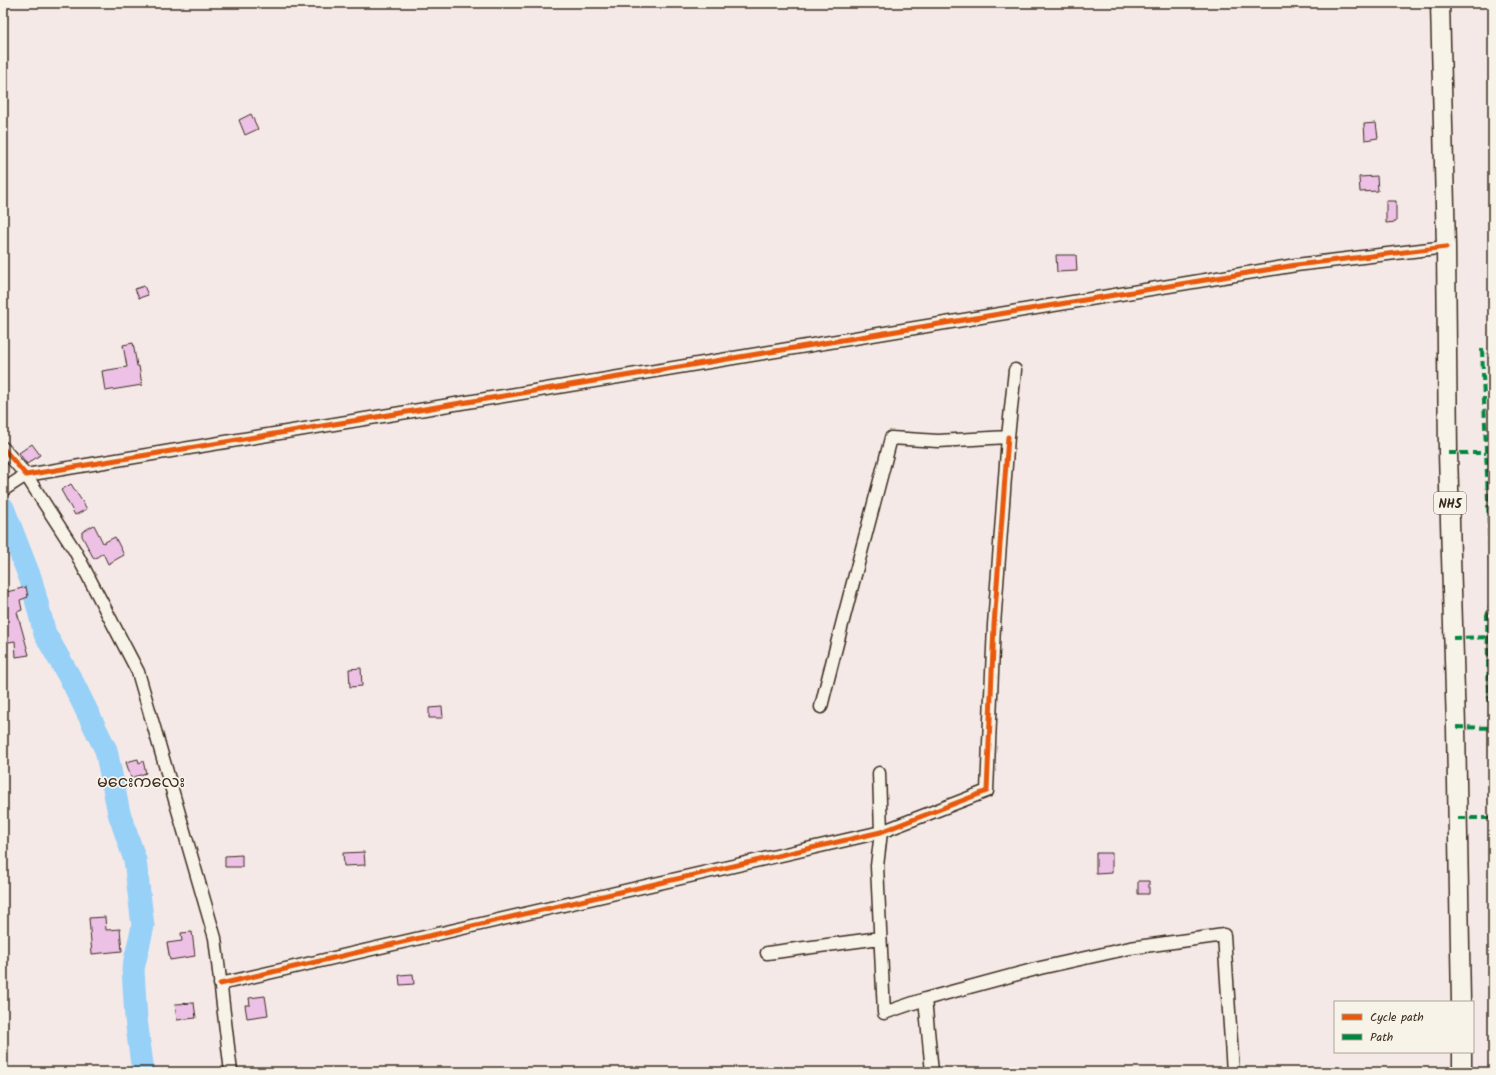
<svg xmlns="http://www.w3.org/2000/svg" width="1496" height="1075" viewBox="0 0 1496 1075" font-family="Kalam,'Noto Sans Myanmar',sans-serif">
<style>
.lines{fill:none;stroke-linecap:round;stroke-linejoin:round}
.river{stroke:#97d1f7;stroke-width:23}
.building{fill:#edc1e6;stroke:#3b2a1e}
.minor-casing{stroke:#3b2a1e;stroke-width:15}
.highway-casing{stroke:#3b2a1e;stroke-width:21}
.minor{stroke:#f7f3e8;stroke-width:12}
.highway{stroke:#f7f3e8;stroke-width:18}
.quiet{stroke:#00873e;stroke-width:4;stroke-dasharray:8 4;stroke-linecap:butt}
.cycleway-casing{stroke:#f7f3e8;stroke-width:8}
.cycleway{stroke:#e8590c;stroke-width:5}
.labels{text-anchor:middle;stroke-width:3.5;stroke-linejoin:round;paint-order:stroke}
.shield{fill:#f7f3e8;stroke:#73665b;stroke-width:1}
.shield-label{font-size:13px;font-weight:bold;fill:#3b2a1e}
.quarter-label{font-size:16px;fill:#3b2a1e;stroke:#f7f3e8}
</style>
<rect width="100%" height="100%" fill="#f5e9e8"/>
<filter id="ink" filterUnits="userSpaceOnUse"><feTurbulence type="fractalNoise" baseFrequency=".025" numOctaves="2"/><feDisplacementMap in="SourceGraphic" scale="8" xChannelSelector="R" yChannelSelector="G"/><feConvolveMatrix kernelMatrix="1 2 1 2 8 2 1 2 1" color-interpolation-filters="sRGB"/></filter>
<g filter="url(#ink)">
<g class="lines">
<path class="river" d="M3,508L31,580L45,634L73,683L106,750L119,813L135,860L143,926L133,969L136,1019L143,1072"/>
</g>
<path class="building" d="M251,114L258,129L245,135L239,120Z
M1376,123L1378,138L1365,140L1364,124Z
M1377,176L1378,191L1360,192L1359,177Z
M1386,201H1396V222L1386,223Z
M1056,255H1076L1077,271L1057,272Z
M144,286L148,295L139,298L135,289Z
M133,343L137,366H139L142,385L105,391L102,371L127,367L123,345Z
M32,444L40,455L27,464L19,453Z
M71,484L87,509L75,515L61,490Z
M94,525L103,543L115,537L124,555L108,564L103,553L94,559L82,536V532Z
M26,587L28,597L20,600L22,610L17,612L29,655L16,657L15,641L3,643V593Z
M361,668L362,686L350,687L349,669Z
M442,707L443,718H429V708Z
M138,759L139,763L143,761L146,773L131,778L126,762Z
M364,852L365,865L344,866L343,853Z
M1096,853H1112V873L1096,874Z
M242,855V867H225V856Z
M1138,881H1149V894H1138Z
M105,917L106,930L120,929L122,951L92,954L89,918Z
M192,932L195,956L170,960L167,943L182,941L181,933Z
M413,974L414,984L400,985L399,975Z
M265,996L268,1015L247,1018L245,1005H250L249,998Z
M194,1003L196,1018L177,1020L175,1004Z"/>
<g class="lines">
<defs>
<path id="minor" d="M3,448L26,475L1296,265L1446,247
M3,490L26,475L75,551L138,672L215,938L231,1072
M821,707C843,617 868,528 891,438L938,441L1008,437L1015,370
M879,773L881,832L877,866L884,1013L925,999L932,1072
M767,953L880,938
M220,984L881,832L987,791L994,625L1008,437
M925,999L1040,968L1130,948L1224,935L1233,1072"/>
<path id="highway" d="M1440,3L1446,247L1448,453L1456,727L1461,1002
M1462,1052V1072"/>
</defs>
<use href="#minor" class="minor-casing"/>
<use href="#highway" class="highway-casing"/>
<use href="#minor" class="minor"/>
<use href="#highway" class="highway"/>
<path class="quiet" d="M1482,349L1491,575V605L1487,615L1489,698L1493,709
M1448,453H1486
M1453,638L1493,637
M1456,727L1493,728
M1458,818H1493"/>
<defs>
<path id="cycleway" d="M3,448L26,475L1296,265L1446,247
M220,984L881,832L987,791L994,625L1008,437"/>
</defs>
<use href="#cycleway" class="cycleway-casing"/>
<use href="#cycleway" class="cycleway"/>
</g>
</g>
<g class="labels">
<rect class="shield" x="1434" y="492" width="32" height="22" rx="3"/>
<g class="shield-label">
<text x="1450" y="508">NH5</text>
</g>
<g class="quarter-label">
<text x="141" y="787">မငေးကလေး</text>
</g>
</g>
<rect width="1496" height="1075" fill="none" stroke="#f7f3e8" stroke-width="16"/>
<rect x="8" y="8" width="1480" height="1059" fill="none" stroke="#3b2a1e" stroke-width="1.5" filter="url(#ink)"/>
<rect x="1334" y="1001" width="140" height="52" fill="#f7f3e8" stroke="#aca397"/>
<rect x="1342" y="1014" width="20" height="6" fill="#e8590c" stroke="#aca397"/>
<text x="1370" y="1021" font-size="12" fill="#3b2a1e">Cycle path</text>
<rect x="1342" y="1034" width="20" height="6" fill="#00873e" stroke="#aca397"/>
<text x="1370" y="1041" font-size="12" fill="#3b2a1e">Path</text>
</svg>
